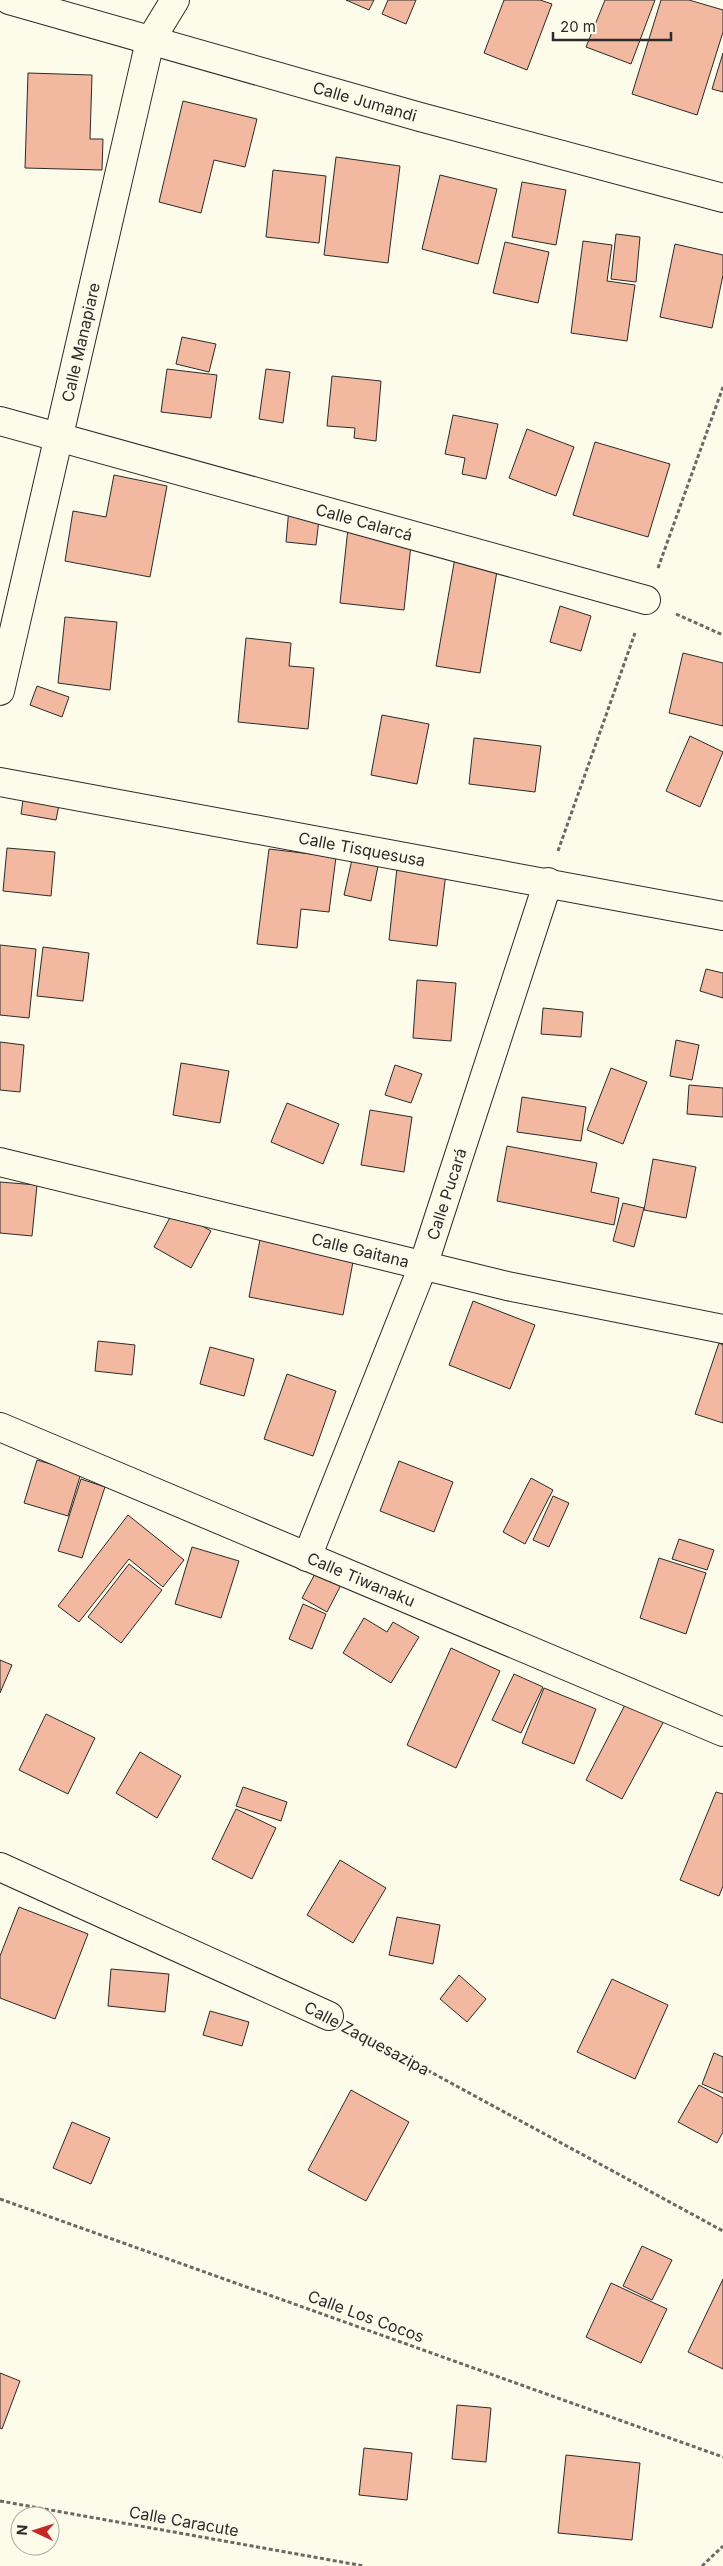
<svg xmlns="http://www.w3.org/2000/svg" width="723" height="2566" viewBox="0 0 723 2566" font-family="Inter,sans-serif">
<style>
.building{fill:#f2b8a0;stroke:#2b2b2b}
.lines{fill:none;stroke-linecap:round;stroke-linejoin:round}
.minor-casing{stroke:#2b2b2b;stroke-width:30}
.path{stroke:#6a6964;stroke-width:3;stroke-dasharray:4 2.5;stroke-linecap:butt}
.minor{stroke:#fdfbea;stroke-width:28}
.labels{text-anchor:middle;stroke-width:4;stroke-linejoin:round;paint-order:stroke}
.street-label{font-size:16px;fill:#2b2b2b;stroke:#fdfbea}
</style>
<rect width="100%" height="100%" fill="#fdfbea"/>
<path class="building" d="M346,0H374L369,10Z
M388,0H416L406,24L382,14Z
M504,0H540L552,4L527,70L484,53Z
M605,0H655L631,64L586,47Z
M661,0H689L723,10V32L697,115L632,94Z
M723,53V92L712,89Z
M28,73L92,75L90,139H103L102,170L25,168Z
M183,101L257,119L245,167L214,160L201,213L159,202Z
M336,157L400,166L388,263L324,255Z
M273,170L326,176L319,243L266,237Z
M440,175L497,189L478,264L422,249Z
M522,182L566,190L556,245L512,237Z
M616,234L640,237L636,282L611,279Z
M583,241L612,245L607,281L635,285L627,341L571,333Z
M505,242L549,252L538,303L493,293Z
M675,244L723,255V275L712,328L660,317Z
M182,337L216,344L209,372L176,364Z
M167,369L217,375L211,418L161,412Z
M266,369L290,372L283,423L259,419Z
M332,376L381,381L376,441L354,438L355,428L327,426Z
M453,415L498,424L486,479L462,474L465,458L445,454Z
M527,429L574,447L556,496L509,478Z
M595,442L670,464L648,537L573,515Z
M114,475L167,486L150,577L65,561L73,511L106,517Z
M289,508L320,511L316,545L286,542Z
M348,528L412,535L404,610L340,603Z
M456,552L499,559L480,673L436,666Z
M560,606L591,616L581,651L550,642Z
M65,617L117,622L110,690L58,683Z
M246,638L291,643L289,666L314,668L308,729L238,722Z
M683,653L723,663V726L669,713Z
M37,686L69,697L62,717L30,705Z
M382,715L429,724L417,784L371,775Z
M690,736L723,752L700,807L666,791Z
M474,738L541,746L535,792L469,784Z
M24,793L60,800L56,820L21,814Z
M7,848L55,852L51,896L3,891Z
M269,849L336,857L329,912L301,909L297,948L257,944Z
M353,855L379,861L371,901L344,895Z
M397,868L446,873L437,946L389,940Z
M0,945L36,949L29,1018L0,1015Z
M43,947L89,953L83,1001L37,996Z
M706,969L723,973V998L700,991Z
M417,980L456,983L451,1041L413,1038Z
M543,1008L583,1012L581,1037L541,1034Z
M676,1040L699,1045L692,1080L670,1076Z
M0,1042L24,1045L20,1092L0,1090Z
M181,1063L229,1071L220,1123L173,1115Z
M395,1065L422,1074L411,1103L385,1095Z
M611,1068L647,1082L623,1144L587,1130Z
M689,1085L723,1088V1117L687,1114Z
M522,1097L586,1107L581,1141L517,1132Z
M287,1103L339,1124L323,1164L271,1142Z
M370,1110L412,1117L404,1172L361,1165Z
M507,1146L597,1163L591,1192L619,1198L614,1225L497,1201Z
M653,1159L696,1167L686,1218L644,1210Z
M0,1182L37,1185L32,1236L0,1233Z
M623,1203L644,1208L634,1247L613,1241Z
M174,1210L211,1231L191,1268L154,1247Z
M262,1229L356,1246L343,1315L249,1297Z
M473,1301L535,1325L510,1389L449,1365Z
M98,1341L135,1345L132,1375L95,1371Z
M719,1343L723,1345V1423L695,1414Z
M210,1347L254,1359L244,1396L200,1384Z
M287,1374L336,1391L313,1456L264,1439Z
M37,1460L81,1473L68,1516L24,1503Z
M399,1461L453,1482L434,1532L380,1511Z
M531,1478L553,1490L525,1544L503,1532Z
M81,1479L105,1487L82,1558L58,1551Z
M553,1496L569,1503L549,1547L533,1540Z
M128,1515L184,1560L163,1587L129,1559L79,1622L58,1606Z
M679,1539L714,1550L707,1570L672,1559Z
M192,1547L239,1561L221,1618L175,1604Z
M659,1558L706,1573L686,1634L640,1618Z
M129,1564L162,1590L121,1643L88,1617Z
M316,1572L341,1585L327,1612L302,1598Z
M303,1604L326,1614L312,1649L289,1639Z
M364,1618L387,1632L393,1622L419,1637L391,1683L343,1653Z
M451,1648L500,1671L456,1768L407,1745Z
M0,1660L12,1665L0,1693Z
M514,1674L543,1687L521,1733L492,1720Z
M544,1688L596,1709L574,1764L522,1743Z
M627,1701L664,1721L622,1799L586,1780Z
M46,1714L95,1738L68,1794L19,1770Z
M140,1752L181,1776L157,1818L116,1793Z
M243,1787L287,1802L281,1821L236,1806Z
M716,1792L723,1794V1886L719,1896L680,1880Z
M236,1809L276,1828L252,1879L212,1859Z
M340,1860L386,1888L353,1943L307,1915Z
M19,1907L88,1934L55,2019L0,1998V1956Z
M397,1917L440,1925L433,1964L389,1955Z
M111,1969L169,1974L165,2012L108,2006Z
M459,1975L486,1999L467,2022L440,1999Z
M612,1979L668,2005L635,2079L577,2052Z
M210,2011L249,2022L242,2046L203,2035Z
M714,2053L723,2057V2093L702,2084Z
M699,2085L723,2098V2132L717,2143L678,2122Z
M351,2090L409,2122L366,2201L308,2170Z
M72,2122L110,2138L91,2184L53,2168Z
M642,2246L672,2260L652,2300L623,2286Z
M723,2279V2369L688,2352Z
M611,2283L667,2309L641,2363L586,2337Z
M0,2373L20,2381L2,2429L0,2428Z
M457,2405L491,2408L486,2462L452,2459Z
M364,2448L412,2453L407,2500L359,2495Z
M566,2455L640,2463L632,2540L558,2533Z"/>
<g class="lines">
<defs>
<g id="minor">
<path id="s1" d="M9,0L420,117L723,198"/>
<path id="s2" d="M0,421L646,600"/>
<path id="s3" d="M0,691L150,41L175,0"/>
<path id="s4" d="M0,782L723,916"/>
<path id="s5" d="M0,1162L507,1286L723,1329"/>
<path id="s6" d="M0,1427L723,1732"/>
<path id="s7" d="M307,1557L423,1266L548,882"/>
<path d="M0,1867L329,2016"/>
</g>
</defs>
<use href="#minor" class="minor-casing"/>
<path class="path" d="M658,568L723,387
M676,614L723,635
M558,851L635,633
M359,2033L723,2231
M0,2199L723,2457
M0,2501L364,2566
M702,2566L723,2546"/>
<use href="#minor" class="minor"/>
</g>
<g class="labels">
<g class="street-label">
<text dy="6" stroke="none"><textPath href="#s1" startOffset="370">Calle Jumandi</textPath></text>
<text dy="6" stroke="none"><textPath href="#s3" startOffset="358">Calle Manapiare</textPath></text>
<text dy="6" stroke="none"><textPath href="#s2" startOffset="378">Calle Calarcá</textPath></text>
<text dy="6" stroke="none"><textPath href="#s4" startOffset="368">Calle Tisquesusa</textPath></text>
<text dy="6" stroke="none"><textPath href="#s7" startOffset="389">Calle Pucará</textPath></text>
<text dy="6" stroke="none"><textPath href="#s5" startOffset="371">Calle Gaitana</textPath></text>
<text dy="6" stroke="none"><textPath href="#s6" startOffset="392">Calle Tiwanaku</textPath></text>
<text transform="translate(367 2038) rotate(28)" y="6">Calle Zaquesazipa</text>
<text transform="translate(366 2316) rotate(20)" y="6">Calle Los Cocos</text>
<text transform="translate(184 2521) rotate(10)" y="6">Calle Caracute</text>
</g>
</g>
<g transform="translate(35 2531) rotate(274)"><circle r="24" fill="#fdfbea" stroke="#a9a89e"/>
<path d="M0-4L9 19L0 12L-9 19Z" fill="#c62828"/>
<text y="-8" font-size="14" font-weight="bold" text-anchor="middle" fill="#2b2b2b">N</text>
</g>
<path d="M553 32v8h118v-8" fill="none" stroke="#2b2b2b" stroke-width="2.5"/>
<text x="560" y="32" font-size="15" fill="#2b2b2b" stroke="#fdfbea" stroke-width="4" paint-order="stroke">20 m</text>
</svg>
